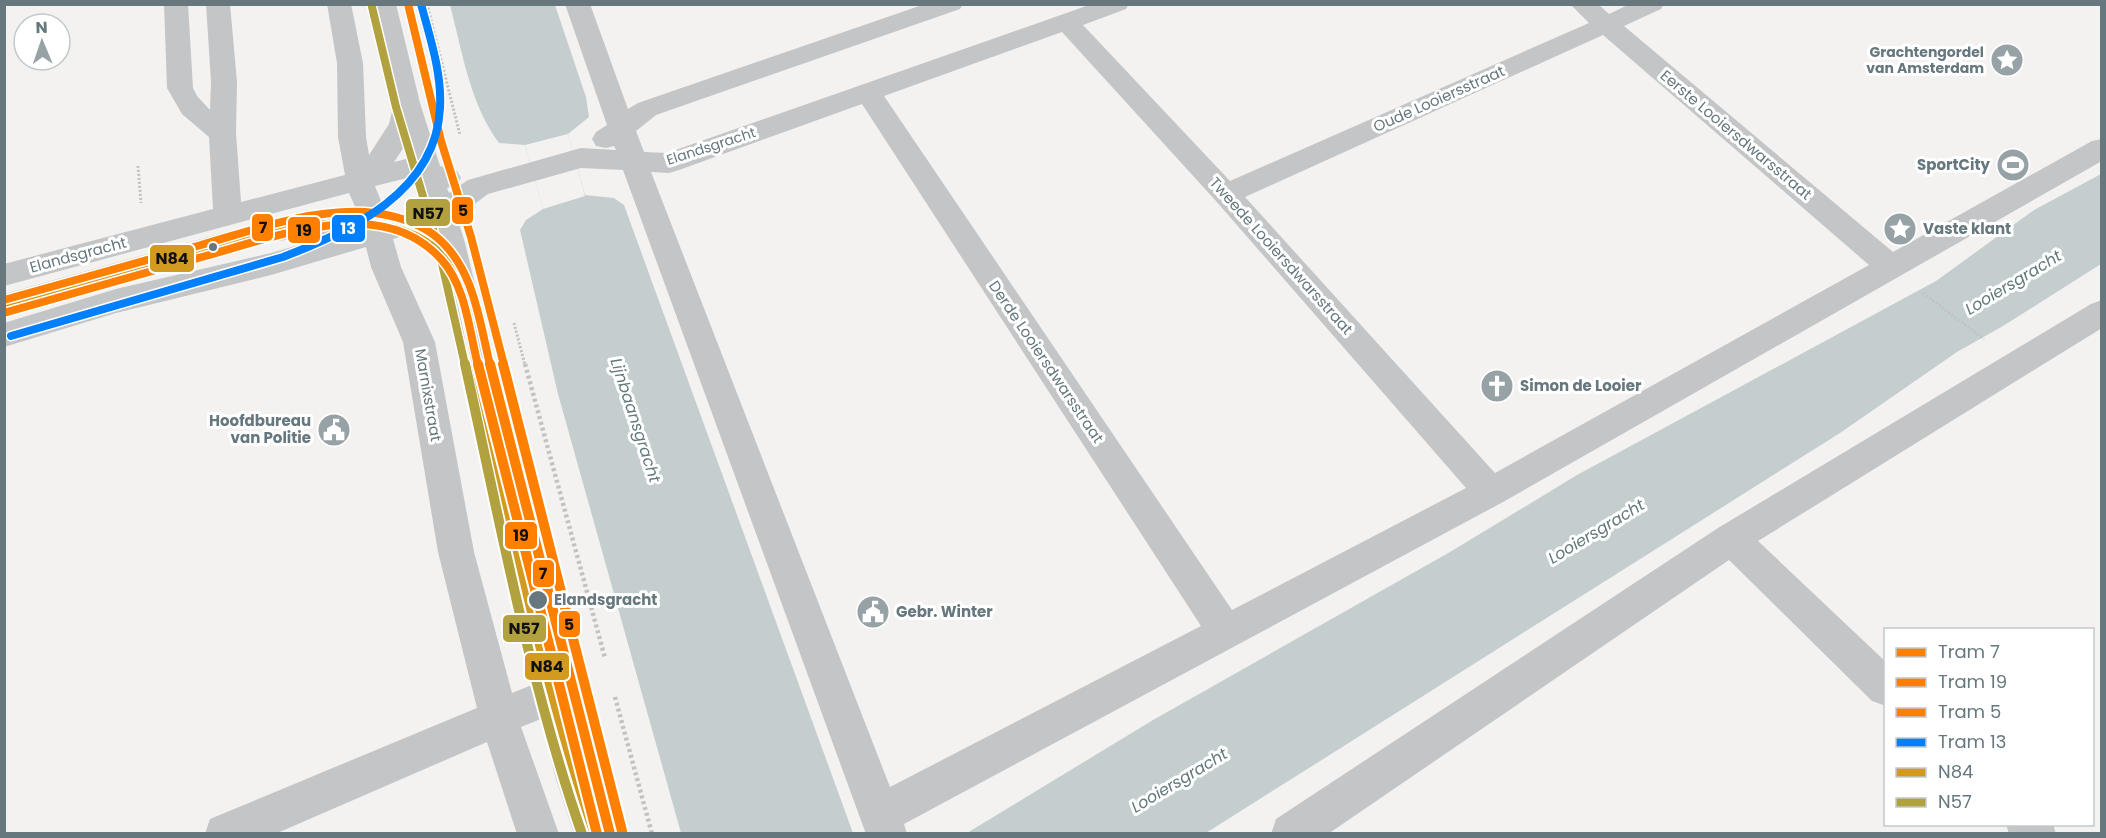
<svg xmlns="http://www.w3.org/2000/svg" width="2106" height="838" viewBox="0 0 2106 838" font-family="Poppins,sans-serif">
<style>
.water{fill:#c5cecf}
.pier{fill:#f3f2f1}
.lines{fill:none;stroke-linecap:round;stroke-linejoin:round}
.path-far1{stroke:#c2c2c3;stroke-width:3;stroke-dasharray:2 2;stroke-linecap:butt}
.path{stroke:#c2c2c3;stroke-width:4.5;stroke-dasharray:3 3;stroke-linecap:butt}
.minor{fill:#c3c5c6;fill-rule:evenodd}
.bus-1-far1-casing{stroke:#fff;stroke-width:11}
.bus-1-casing{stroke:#fff;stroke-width:14}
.bus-2-far1-casing{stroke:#fff;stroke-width:11}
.bus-2-casing{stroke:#fff;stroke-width:14}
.bus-1-far1{stroke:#d39a20;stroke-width:8}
.bus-1{stroke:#d39a20;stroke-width:10}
.bus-2-far1{stroke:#b2a23f;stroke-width:8}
.bus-2{stroke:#b2a23f;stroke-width:10}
.tram-1-far1-casing{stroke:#fff;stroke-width:11}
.tram-1-casing{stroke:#fff;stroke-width:14}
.tram-2-far1-casing{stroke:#fff;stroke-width:11}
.tram-2-casing{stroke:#fff;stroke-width:14}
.tram-3-far1-casing{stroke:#fff;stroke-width:11}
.tram-3-casing{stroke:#fff;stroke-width:14}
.tram-4-casing{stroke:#fff;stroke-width:11}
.tram-1-far1{stroke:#ff7f00;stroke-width:8}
.tram-1{stroke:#ff7f00;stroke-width:10}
.tram-2-far1{stroke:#ff7f00;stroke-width:8}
.tram-2{stroke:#ff7f00;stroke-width:10}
.tram-3-far1{stroke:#ff7f00;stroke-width:8}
.tram-3{stroke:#ff7f00;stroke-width:10}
.tram-4{stroke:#007fff;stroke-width:8}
.bus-dot{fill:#66777e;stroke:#fff;stroke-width:2}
.labels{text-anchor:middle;stroke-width:6;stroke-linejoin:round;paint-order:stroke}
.far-poi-label{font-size:14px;font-weight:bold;fill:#66777e;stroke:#fff;text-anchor:end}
.far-street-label{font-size:14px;fill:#66777e;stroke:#fff}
.street-label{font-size:15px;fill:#66777e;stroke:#fff}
.poi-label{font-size:15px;font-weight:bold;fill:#66777e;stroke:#fff;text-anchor:start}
.stop-label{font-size:15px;font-weight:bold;fill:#66777e;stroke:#fff;text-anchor:start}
.water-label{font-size:16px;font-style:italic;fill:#62787b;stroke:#fff}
.line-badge{stroke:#fff;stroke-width:2}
.badge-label{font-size:16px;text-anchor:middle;font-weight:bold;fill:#fff}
.pale-badge-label{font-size:16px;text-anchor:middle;font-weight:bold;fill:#111}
</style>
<rect width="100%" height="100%" fill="#f3f2f1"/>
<path class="water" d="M450,5H555L586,97L589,117L568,134L585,195L614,198L624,205L853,833H681L558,394L520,230L526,220L543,209L525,145L499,143C470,104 462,51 450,5Z
M2101,174V264L2003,326L1957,352L1840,433L1206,833H967L1153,720L1450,552L1577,475L1936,281L2034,210Z"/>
<path class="pier" d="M568,134L585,196L543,209L525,145Z"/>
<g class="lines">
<path class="path-far1" d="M427,4L460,135
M138,166L141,203
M1923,293L1984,339
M514,323L525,365"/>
<path class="path" d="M525,364L605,658
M615,697L652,834"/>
<path class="minor" d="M164,4H188L193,88L197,96L210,110L211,82L206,4H230L237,82L236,133L241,202L345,175L338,137L337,63L327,4H351L363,63L366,137L369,155L389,124L394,103L372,4H396L420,103L440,166L457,171L461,178L457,185L447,188L449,193L468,180L581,148L616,150L614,146L606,148L596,146L592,139L596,132L607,125L565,4H590L628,109L638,103L925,4H963L960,9L656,115L636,131L644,152L667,153L1092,4H1129L1126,9L1083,25L1230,181L1589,23L1570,4H1598L1609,14L1630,4H1664L1661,9L1624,26L1893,252L2092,141L2102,139V161L1503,502L904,824L907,834H866L623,170L581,168L488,194L457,217L465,243L567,670L571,669L585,674L590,687L585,700L576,704L595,776L616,834H574L555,776L541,719L521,727L559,834H517L487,742L275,834H205L210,819L477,708L438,552L403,342L371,267L366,247L271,275L116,313L4,347V323L116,289L271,253L341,233L269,242L4,318V294L269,220L336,212L358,213L349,193L4,286V264L213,209L209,137L182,114L167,88ZM1062,32L1216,201L1466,488L1232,610L884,96ZM1603,35L1869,265L1495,473L1245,197ZM862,104L1201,626L890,787L651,172L669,173L679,170ZM406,144L410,158L394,162ZM411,177L416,178L425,208L388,219L375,186ZM431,227L532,685L512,693L474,552L435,342L401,267L393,239Z
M2102,300V328L1758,541L1886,662V706L1872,701L1729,560L1328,834H1271L1276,819L1718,528L2091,304Z
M2006,824H2053L2056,834H2009Z"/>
<defs>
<path id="bus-1-far1" d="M4,306C54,292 103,278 153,264C225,243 379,189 441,254C462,275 469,335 476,365"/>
<path id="bus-1" d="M476,364C512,521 542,681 595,834"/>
<path id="bus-2-far1" d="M372,7L396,107L438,246L465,365"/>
<path id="bus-2" d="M465,364C500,521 529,682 582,834"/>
</defs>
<use href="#bus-1-far1" class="bus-1-far1-casing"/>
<use href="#bus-1" class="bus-1-casing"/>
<use href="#bus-2-far1" class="bus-2-far1-casing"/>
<use href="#bus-2" class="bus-2-casing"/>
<use href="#bus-1-far1" class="bus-1-far1"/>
<use href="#bus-1" class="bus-1"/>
<use href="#bus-2-far1" class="bus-2-far1"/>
<use href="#bus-2" class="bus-2"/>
<defs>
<path id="tram-1-far1" d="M4,300C70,282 135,263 201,245C254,230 309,209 365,212C389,214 414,220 434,235C474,266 479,320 490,365"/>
<path id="tram-1" d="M490,364L610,834"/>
<path id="tram-2-far1" d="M7,312C74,293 141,274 209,255C258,241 308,223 360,224C391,225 420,236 441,259C466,286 469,331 478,365"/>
<path id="tram-2" d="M478,364L597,834"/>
<path id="tram-3-far1" d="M408,4L441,141L471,237L504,365"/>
<path id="tram-3" d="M503,364L622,831"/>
<path id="tram-4" d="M11,336L283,257C351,231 436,192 440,108C442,73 430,38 421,4"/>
</defs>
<use href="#tram-1-far1" class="tram-1-far1-casing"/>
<use href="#tram-1" class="tram-1-casing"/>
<use href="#tram-2-far1" class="tram-2-far1-casing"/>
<use href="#tram-2" class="tram-2-casing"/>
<use href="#tram-3-far1" class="tram-3-far1-casing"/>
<use href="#tram-3" class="tram-3-casing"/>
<use href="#tram-4" class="tram-4-casing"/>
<use href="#tram-1-far1" class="tram-1-far1"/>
<use href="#tram-1" class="tram-1"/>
<use href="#tram-2-far1" class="tram-2-far1"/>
<use href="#tram-2" class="tram-2"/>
<use href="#tram-3-far1" class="tram-3-far1"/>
<use href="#tram-3" class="tram-3"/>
<use href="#tram-4" class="tram-4"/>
</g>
<defs>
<symbol id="sight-disc" viewBox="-11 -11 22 22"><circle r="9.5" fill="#97a2a6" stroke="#fff"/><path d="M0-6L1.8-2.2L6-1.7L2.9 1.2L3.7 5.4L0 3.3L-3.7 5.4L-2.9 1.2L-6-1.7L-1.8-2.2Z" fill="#fff"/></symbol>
<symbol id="stadium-disc" viewBox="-11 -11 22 22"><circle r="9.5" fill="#97a2a6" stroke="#fff"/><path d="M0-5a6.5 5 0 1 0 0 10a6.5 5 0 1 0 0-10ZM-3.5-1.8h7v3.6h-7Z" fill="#fff"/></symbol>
<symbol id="church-disc" viewBox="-11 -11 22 22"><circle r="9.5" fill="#97a2a6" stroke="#fff"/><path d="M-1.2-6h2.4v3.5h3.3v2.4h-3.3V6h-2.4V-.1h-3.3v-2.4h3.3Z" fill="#fff"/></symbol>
<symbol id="civic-disc" viewBox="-11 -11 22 22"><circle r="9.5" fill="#97a2a6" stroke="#fff"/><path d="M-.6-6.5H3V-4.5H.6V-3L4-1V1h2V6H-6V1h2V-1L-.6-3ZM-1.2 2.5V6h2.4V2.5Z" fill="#fff"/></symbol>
</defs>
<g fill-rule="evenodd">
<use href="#sight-disc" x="1988" y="41" width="38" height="38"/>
<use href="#stadium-disc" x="1994" y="146" width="38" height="38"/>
<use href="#sight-disc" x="1881" y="210" width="38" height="38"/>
<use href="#church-disc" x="1478" y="367" width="38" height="38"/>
<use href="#civic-disc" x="315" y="411" width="38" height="38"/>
<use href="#civic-disc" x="854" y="593" width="38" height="38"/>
</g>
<g class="bus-dot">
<circle cx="213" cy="247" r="5"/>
<circle cx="538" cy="600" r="10"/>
</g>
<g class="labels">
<g class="far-poi-label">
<text x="1984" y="57">Grachtengordel<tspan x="1984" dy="16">van Amsterdam</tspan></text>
</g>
<g class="far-street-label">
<text transform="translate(711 146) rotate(-18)" y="5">Elandsgracht</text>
</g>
<g class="street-label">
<text transform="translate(1439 99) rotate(-24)" y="5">Oude Looiersstraat</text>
<text transform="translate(1736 135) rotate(40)" y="5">Eerste Looiersdwarsstraat</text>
<text transform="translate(78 255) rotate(-15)" y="5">Elandsgracht</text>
<text transform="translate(1281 256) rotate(48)" y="5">Tweede Looiersdwarsstraat</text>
<text transform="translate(1046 362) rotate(56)" y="5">Derde Looiersdwarsstraat</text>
<text transform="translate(428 395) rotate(80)" y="5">Marnixstraat</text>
</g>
<g class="poi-label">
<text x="1990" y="170" text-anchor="end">SportCity</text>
<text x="1923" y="234">Vaste klant</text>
<text x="1520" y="391">Simon de Looier</text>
<text x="311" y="426" text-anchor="end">Hoofdbureau<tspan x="311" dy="17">van Politie</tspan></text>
<text x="896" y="617">Gebr. Winter</text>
</g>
<g class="stop-label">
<text x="554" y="605">Elandsgracht</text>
</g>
<g class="water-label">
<text transform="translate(2013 282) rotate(-31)" y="6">Looiersgracht</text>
<text transform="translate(636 420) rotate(72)" y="6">Lijnbaansgracht</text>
<text transform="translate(1596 531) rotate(-31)" y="6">Looiersgracht</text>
<text transform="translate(1179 780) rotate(-31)" y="6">Looiersgracht</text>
</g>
</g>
<g class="line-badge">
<rect x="451" y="196" width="23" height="29" rx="6" fill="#ff7f00"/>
<rect x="405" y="198" width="46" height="29" rx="6" fill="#b2a23f"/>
<rect x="251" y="213" width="23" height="29" rx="6" fill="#ff7f00"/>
<rect x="331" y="214" width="35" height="29" rx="6" fill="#007fff"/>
<rect x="287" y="216" width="34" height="28" rx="6" fill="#ff7f00"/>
<rect x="149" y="244" width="46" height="29" rx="6" fill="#d39a20"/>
<rect x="504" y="521" width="34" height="29" rx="6" fill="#ff7f00"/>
<rect x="532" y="559" width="23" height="29" rx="6" fill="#ff7f00"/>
<rect x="558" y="610" width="23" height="28" rx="6" fill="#ff7f00"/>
<rect x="502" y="614" width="45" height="29" rx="6" fill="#b2a23f"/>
<rect x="524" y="652" width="46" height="29" rx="6" fill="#d39a20"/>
</g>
<g class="badge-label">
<text x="348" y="234">13</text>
</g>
<g class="pale-badge-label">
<text x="463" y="216">5</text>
<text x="428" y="219">N57</text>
<text x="263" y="233">7</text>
<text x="304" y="236">19</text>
<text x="172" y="264">N84</text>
<text x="521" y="541">19</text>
<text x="543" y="579">7</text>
<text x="569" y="630">5</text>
<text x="524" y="634">N57</text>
<text x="547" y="672">N84</text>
</g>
<rect width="2106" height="838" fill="none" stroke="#66777e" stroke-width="12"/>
<rect x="1884" y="628" width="210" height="198" fill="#ffffff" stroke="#c2c9cb" stroke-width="1.5"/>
<rect x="1896" y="648" width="30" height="9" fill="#ff7f00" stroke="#c2c9cb" stroke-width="1.5"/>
<text x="1938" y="658" font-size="18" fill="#66777e">Tram 7</text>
<rect x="1896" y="678" width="30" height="9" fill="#ff7f00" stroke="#c2c9cb" stroke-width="1.5"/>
<text x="1938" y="688" font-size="18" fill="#66777e">Tram 19</text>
<rect x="1896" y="708" width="30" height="9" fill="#ff7f00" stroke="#c2c9cb" stroke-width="1.5"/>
<text x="1938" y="718" font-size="18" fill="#66777e">Tram 5</text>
<rect x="1896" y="738" width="30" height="9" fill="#007fff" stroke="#c2c9cb" stroke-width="1.5"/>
<text x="1938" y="748" font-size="18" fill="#66777e">Tram 13</text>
<rect x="1896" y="768" width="30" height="9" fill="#d39a20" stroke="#c2c9cb" stroke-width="1.5"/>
<text x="1938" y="778" font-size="18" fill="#66777e">N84</text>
<rect x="1896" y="798" width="30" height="9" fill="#b2a23f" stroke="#c2c9cb" stroke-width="1.5"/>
<text x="1938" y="808" font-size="18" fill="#66777e">N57</text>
<g transform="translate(42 42) rotate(358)"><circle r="28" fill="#ffffff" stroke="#c2c9cb" stroke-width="1.5"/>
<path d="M0-4.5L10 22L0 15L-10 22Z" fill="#97a2a6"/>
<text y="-9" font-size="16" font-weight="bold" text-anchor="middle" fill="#66777e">N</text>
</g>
</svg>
